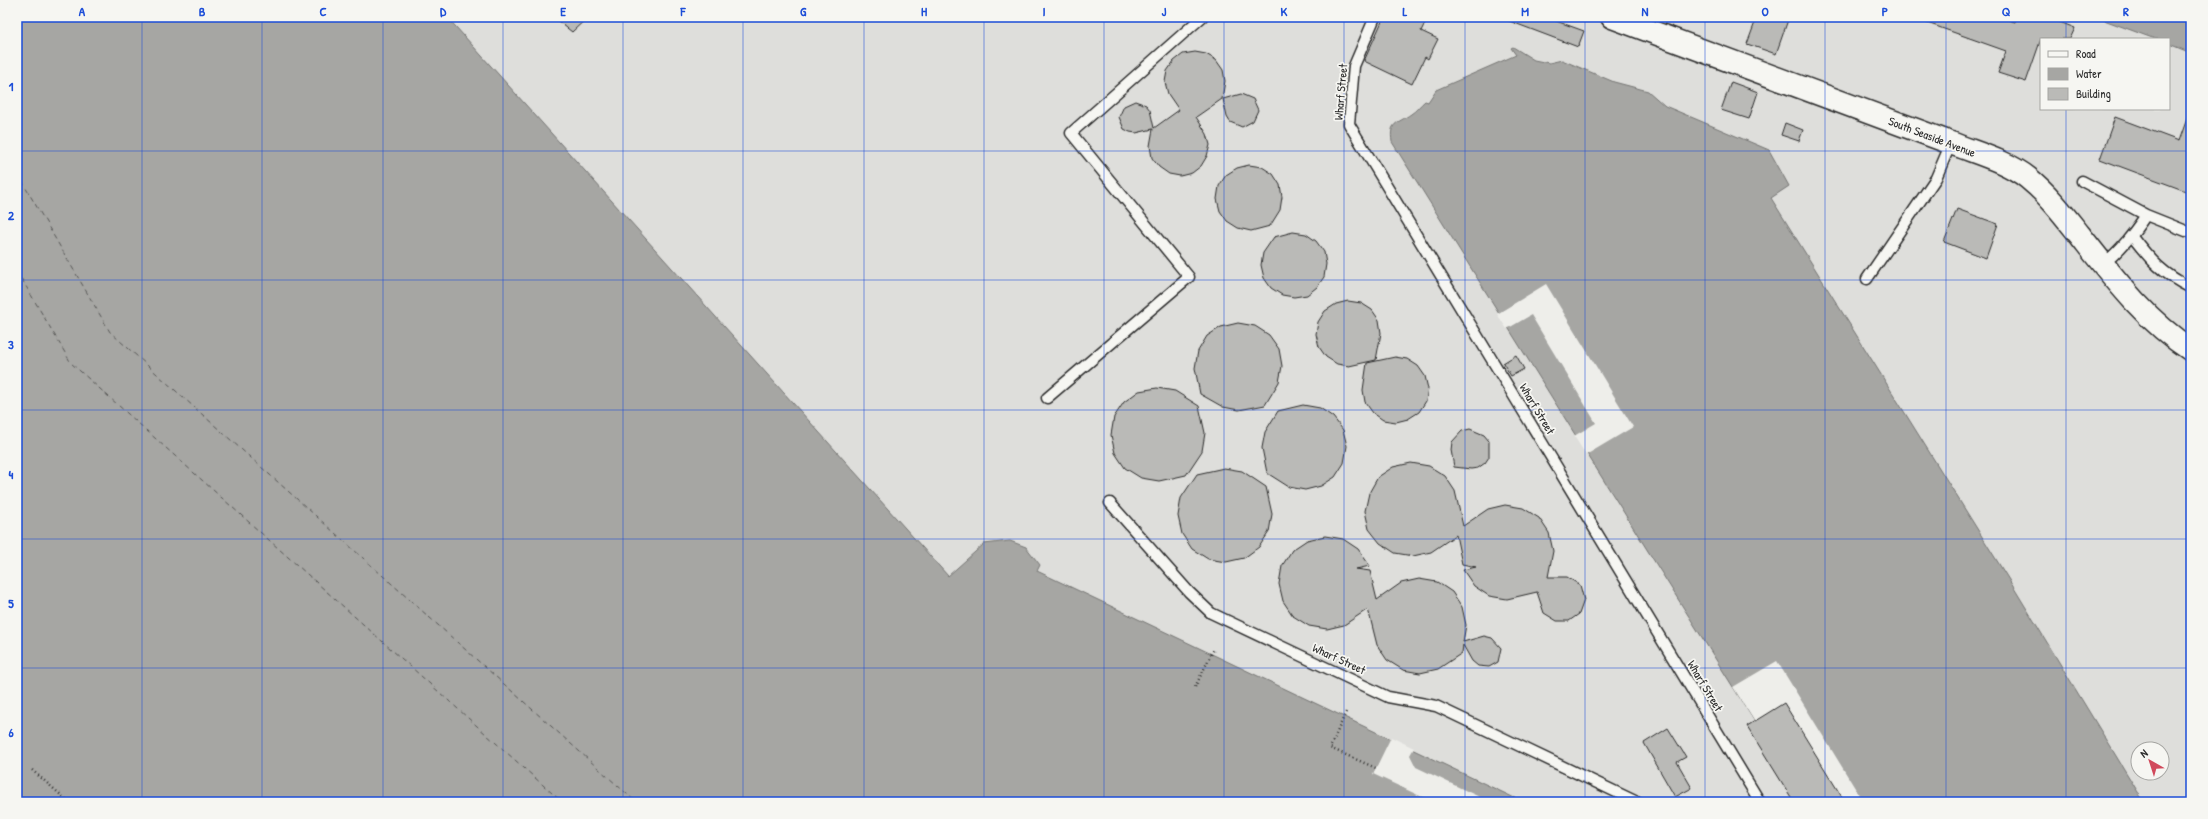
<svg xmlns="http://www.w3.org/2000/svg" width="2208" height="819" viewBox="0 0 2208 819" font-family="'Patrick Hand',sans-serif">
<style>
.built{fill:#dededb;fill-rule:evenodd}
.water{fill:#a6a6a3;stroke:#757573}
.pier{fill:#eeeeea}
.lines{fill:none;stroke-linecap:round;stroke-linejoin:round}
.ferry{stroke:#565655;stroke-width:1;stroke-dasharray:5 4;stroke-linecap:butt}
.building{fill:#babab7;stroke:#2b2b2b}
.lane-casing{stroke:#2b2b2b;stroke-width:13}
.secondary-casing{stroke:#2b2b2b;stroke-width:25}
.path{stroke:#2b2b2b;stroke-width:2.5;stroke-dasharray:1 3;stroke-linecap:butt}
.lane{stroke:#f6f6f2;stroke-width:10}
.secondary{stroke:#f6f6f2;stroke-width:22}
.grid{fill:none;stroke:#1d4ed8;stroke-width:1;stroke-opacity:0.55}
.labels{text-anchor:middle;stroke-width:3.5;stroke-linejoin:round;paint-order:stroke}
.street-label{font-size:12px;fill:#2b2b2b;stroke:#f6f6f2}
.neatline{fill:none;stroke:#1d4ed8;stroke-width:1.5}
.grid-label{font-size:13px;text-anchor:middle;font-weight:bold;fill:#1d4ed8}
</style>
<rect width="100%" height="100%" fill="#eeeeea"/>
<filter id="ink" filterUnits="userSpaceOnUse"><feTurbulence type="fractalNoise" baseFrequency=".025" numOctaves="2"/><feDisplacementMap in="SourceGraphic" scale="8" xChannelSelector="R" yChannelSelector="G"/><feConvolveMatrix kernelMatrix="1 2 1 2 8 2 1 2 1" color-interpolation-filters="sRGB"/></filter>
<g filter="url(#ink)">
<path class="built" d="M17,17H2191V802H17ZM2041,39H2169V109H2041ZM2138,749H2162V773H2138Z"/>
<path class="water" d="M17,17H447L948,576L984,544L1010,541L1026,547L1040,565L1037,571L1523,802H17Z
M2096,17H2191V53L2169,44V39H2155Z
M1513,47L1534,60L1549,63L1562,60L1614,82L1648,91L1665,106L1769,150L1789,186L1771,198L2014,588L2144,802H1805L1392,142C1389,122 1397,124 1411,114C1416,111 1420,105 1425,101L1428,102L1436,90L1516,55L1511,48Z"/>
<path class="pier" d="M1546,284L1633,427L1586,455L1574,436L1596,423L1531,315L1507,329L1497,314Z
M1777,661L1863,801L1805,802L1733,687Z
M1391,737L1414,748L1410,755L1416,767L1490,802H1433L1373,774Z"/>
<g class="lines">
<path class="ferry" d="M17,173L110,332L636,802
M17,271L71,363L562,802"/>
</g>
<path class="building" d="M553,17H588L572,32Z
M1384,17H1413L1425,23L1421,31L1438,39L1428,59L1425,57L1412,84L1364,61Z
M1505,17H1545L1584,31L1578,47L1504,19Z
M1757,17H1789L1776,54L1747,44Z
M1917,17H2000L2015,22L2017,17H2047L2075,28L2070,39H2041L2026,82L1998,73L2006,51L1916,19Z
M1195,52L1206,54L1216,60L1223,70L1225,81L1222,99L1196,117L1207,134L1210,145L1207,156L1201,166L1192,173L1180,176L1169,174L1159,167L1152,158L1150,146L1153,129L1136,133L1130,132L1124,129L1119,117L1124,106L1135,101L1146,105L1150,110L1154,128L1179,110L1168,94L1165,82L1167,71L1174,61L1183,54Z
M1731,82L1758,92L1749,119L1721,110Z
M1241,94L1253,99L1258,110L1253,121L1242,127L1230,122L1227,117L1223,99Z
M2189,113H2191V193L2100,159L2115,117L2179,141Z
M1785,123L1803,130L1799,141L1781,135Z
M1249,165L1262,167L1273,174L1280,185L1282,197L1280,210L1270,226L1251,231L1238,228L1227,221L1220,211L1217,199L1219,186L1226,175L1237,168Z
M1957,209L1998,224L1986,258L1944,242Z
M1293,232L1306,234L1316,241L1324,252L1326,264L1324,277L1317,287L1307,295L1294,297L1282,295L1271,288L1264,278L1261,265L1263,253L1274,237Z
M1348,301L1361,303L1372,310L1379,320L1381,333L1376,360L1349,366L1337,364L1326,357L1319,347L1316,334L1318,322L1325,311L1336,304Z
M1238,323L1255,326L1269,335L1279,349L1282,366L1279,382L1265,405L1239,410L1223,407L1200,394L1195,368L1198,351L1207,336L1221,327Z
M1516,355L1524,369L1511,376L1503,363Z
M1395,357L1407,359L1418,366L1425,376L1428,389L1426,401L1419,412L1408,419L1396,422L1383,420L1373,413L1365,402L1363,390L1367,363Z
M1157,388L1175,391L1199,406L1205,433L1202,451L1186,475L1159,481L1141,478L1125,468L1115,453L1111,435L1114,417L1124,402L1139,391Z
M1303,405L1320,408L1333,417L1343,430L1347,446L1344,463L1335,477L1321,486L1305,490L1289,487L1267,473L1262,448L1265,432L1278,411Z
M1470,429L1484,435L1489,441V457L1485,463L1478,468L1471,469L1454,467L1451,450L1452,442L1462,431Z
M1411,463L1429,466L1445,476L1455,491L1463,526L1488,509L1505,505L1523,508L1539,518L1549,533L1553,551L1548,577H1567L1580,585L1584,600L1579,614L1569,621H1557L1544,613L1537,592L1507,599L1489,596L1474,586L1463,570L1476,567L1462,564L1456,535L1431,552L1413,556L1395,553L1380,543L1369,529L1365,511L1369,493L1378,477L1393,467Z
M1224,468L1242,471L1266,487L1272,514L1269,532L1259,547L1244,558L1226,562L1208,559L1192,549L1182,534L1178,516L1181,498L1197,474Z
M1325,536L1343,539L1358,549L1370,566L1356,569L1370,571L1377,600L1401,583L1419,579L1437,582L1452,592L1462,607L1466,625L1463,642L1484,636L1492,638L1501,648L1498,662L1489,667L1478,666L1472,661L1463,645L1462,653L1438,669L1420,673L1403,670L1387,660L1377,645L1368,609L1344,625L1327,629L1309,626L1293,616L1283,601L1279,584L1282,566L1292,550L1307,540Z
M1784,703L1845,802H1794L1747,726Z
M1668,728L1686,757L1677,762L1692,788L1675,797L1644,743Z"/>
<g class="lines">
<defs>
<path id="lane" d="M1375,17L1354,66L1349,124L1760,802
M2082,181L2146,215
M2132,236C2151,261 2163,274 2191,288
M2103,264C2121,250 2133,234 2146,215L2191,233
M1867,279L1936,178L1951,143
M1047,398L1189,277L1071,133L1202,17
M1110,503L1189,592L1211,613L1388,697L1436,706L1637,802"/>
<path id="secondary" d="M1612,17L1951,143C1976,153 2007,161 2028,178C2048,194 2064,215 2079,234C2113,277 2145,320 2191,350"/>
</defs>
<use href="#lane" class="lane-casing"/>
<use href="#secondary" class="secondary-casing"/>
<path class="path" d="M1195,687L1214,649
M1346,712L1330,748L1376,768
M32,770L69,802"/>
<use href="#lane" class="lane"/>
<use href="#secondary" class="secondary"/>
</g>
</g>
<path class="grid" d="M142,17V802M262,17V802M383,17V802M503,17V802M623,17V802M743,17V802M864,17V802M984,17V802M1104,17V802M1224,17V802M1344,17V802M1465,17V802M1585,17V802M1705,17V802M1825,17V802M1946,17V802M2066,17V39M2066,109V802M17,151H2191M17,280H2191M17,410H2191M17,539H2191M17,668H2191"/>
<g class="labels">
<g class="street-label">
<text transform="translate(1341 92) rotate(-85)" y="4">Wharf Street</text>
<text transform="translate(1932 137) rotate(21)" y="4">South Seaside Avenue</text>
<text transform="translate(1537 409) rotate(59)" y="4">Wharf Street</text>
<text transform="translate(1339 659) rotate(25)" y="4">Wharf Street</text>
<text transform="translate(1705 686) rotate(59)" y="4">Wharf Street</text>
</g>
</g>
<rect width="2208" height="819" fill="none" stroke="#f6f6f2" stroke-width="44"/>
<rect x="2040" y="38" width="130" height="72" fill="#f6f6f2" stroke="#a5a5a2"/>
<rect x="2048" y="51" width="20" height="6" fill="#f6f6f2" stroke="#a5a5a2"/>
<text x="2076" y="58" font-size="12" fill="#2b2b2b">Road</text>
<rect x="2048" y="68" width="20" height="12" fill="#a6a6a3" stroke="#a5a5a2"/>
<text x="2076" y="78" font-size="12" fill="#2b2b2b">Water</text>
<rect x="2048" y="88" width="20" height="12" fill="#babab7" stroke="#a5a5a2"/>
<text x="2076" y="98" font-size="12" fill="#2b2b2b">Building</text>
<g transform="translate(2150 761) rotate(321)"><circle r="19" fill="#f6f6f2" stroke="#a5a5a2"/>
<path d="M0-3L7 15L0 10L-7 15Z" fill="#d1495b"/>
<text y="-6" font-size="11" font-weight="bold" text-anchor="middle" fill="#2b2b2b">N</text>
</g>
<rect x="22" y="22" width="2164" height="775" class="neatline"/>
<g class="grid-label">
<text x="82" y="16">A</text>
<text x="202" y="16">B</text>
<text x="323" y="16">C</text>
<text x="443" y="16">D</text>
<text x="563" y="16">E</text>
<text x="683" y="16">F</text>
<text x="803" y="16">G</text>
<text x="924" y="16">H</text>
<text x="1044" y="16">I</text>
<text x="1164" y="16">J</text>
<text x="1284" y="16">K</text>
<text x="1405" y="16">L</text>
<text x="1525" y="16">M</text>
<text x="1645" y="16">N</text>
<text x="1765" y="16">O</text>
<text x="1885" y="16">P</text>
<text x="2006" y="16">Q</text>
<text x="2126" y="16">R</text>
<text x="11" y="91">1</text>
<text x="11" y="220">2</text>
<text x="11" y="349">3</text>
<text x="11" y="479">4</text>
<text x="11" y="608">5</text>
<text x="11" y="737">6</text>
</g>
</svg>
